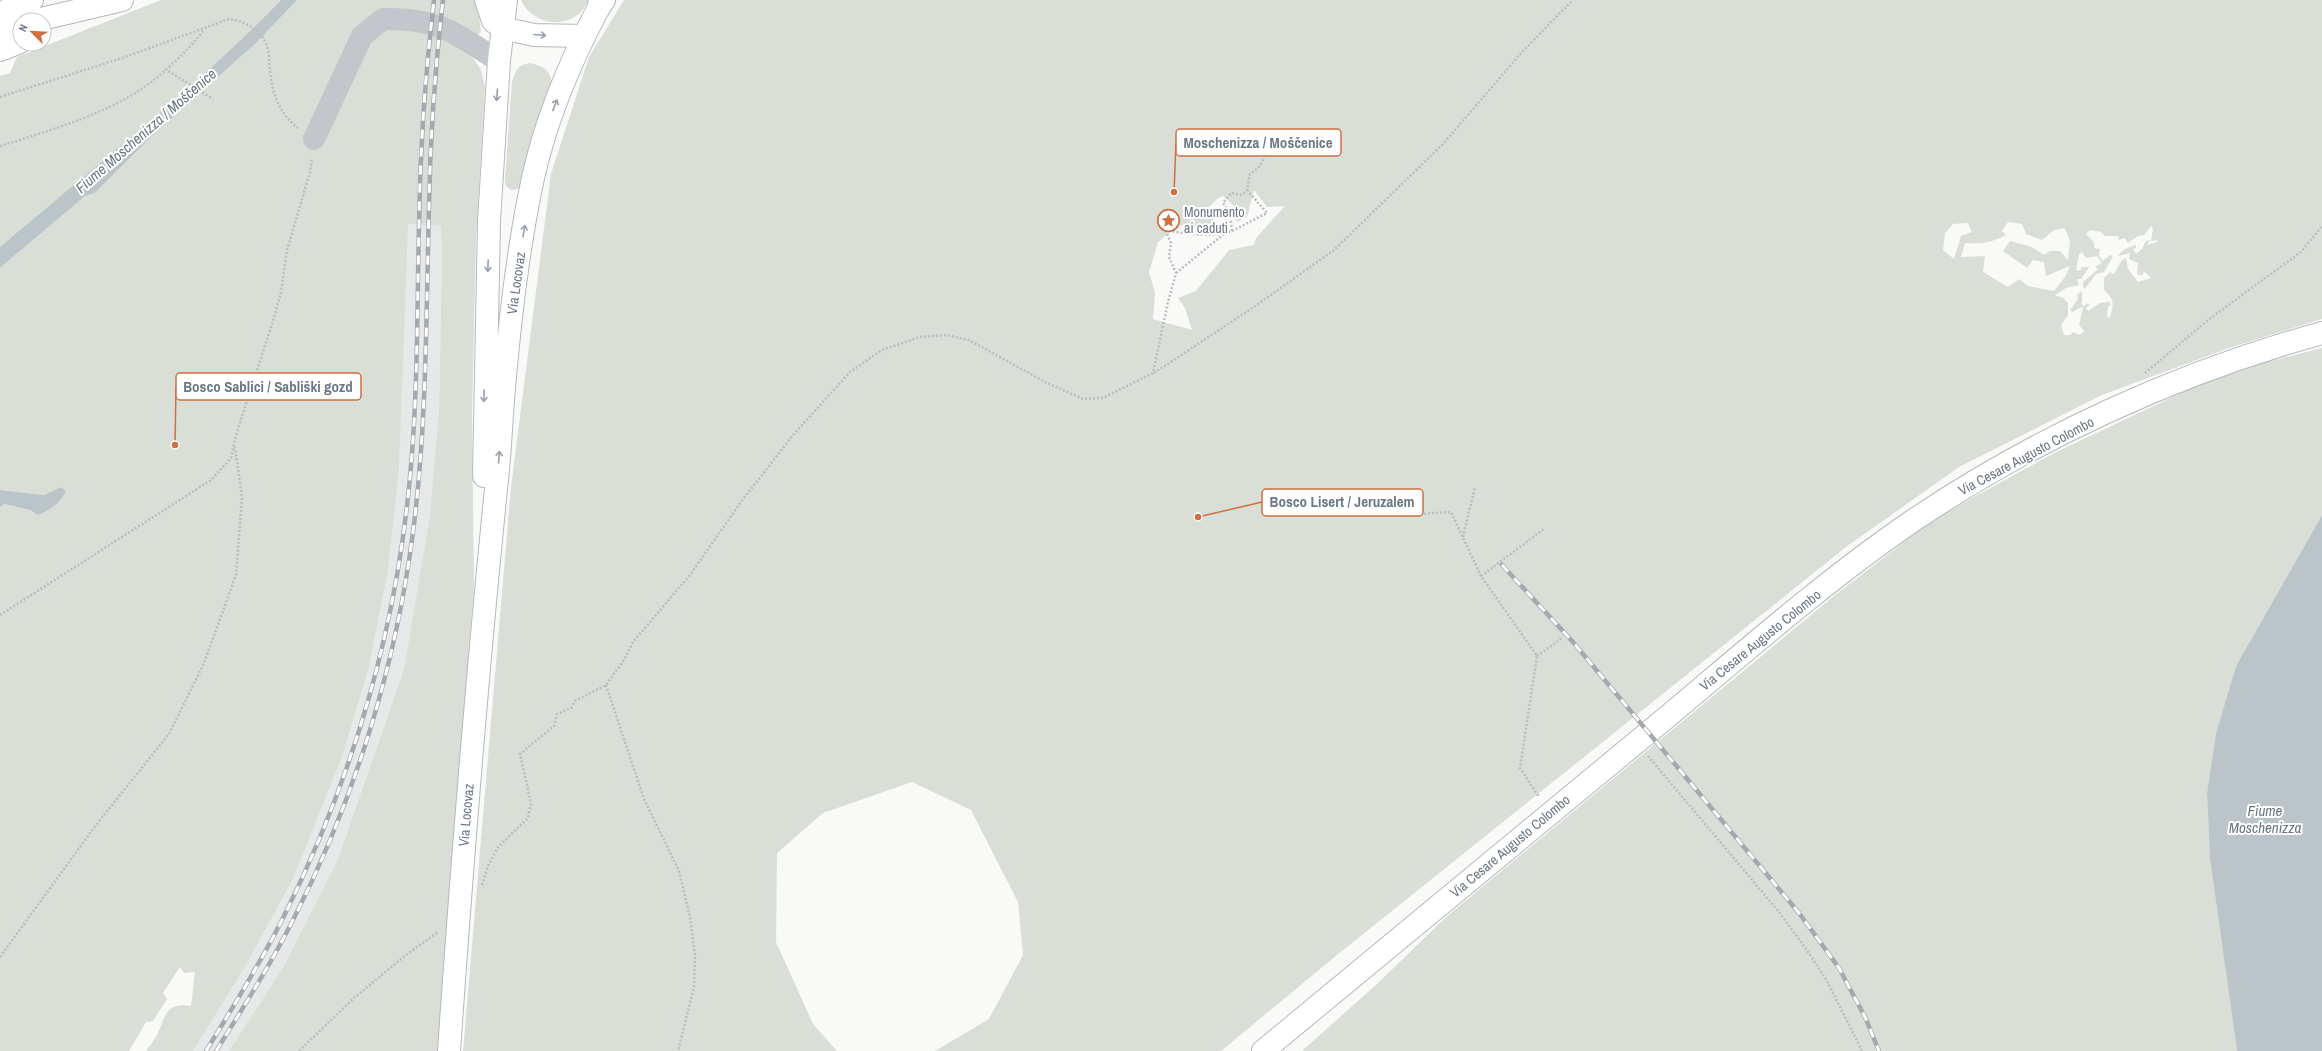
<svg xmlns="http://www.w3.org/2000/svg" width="2322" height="1051" viewBox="0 0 2322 1051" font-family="'Archivo Narrow',sans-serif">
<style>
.built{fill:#e7e8e8}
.green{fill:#d9ded7;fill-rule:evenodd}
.water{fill:#bbc4c9}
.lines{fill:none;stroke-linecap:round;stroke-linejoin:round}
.major-casing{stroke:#b5b8bc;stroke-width:24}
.highway-casing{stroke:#b5b7bb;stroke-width:24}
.path{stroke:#bbbdc0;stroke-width:2.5;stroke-dasharray:2 2;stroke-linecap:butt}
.minor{stroke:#c3c6ca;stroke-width:22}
.major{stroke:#fff;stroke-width:22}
.highway{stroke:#fff;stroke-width:22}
.rail-casing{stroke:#a5a9af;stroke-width:4.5}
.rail{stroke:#fff;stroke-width:3;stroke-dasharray:9;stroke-linecap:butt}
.oneway{stroke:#98a0aa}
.labels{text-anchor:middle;stroke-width:4;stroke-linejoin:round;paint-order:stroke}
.poi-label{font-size:14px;fill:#6c7785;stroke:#fff;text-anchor:start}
.street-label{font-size:14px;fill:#6c7785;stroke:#fff}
.water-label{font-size:15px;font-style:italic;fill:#67777f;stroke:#fff}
.leader{fill:none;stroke:#d06f41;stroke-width:1.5}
.callout-dot{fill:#d06f41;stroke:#fff;stroke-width:1.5}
.callout{fill:#fff;stroke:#d06f41;stroke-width:1.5}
.callout-label{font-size:15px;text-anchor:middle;font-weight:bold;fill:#6c7785}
</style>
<rect width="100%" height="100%" fill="#f9f9f8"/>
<path class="built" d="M407,224L442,226V250L439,410L430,514L404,669L338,859L284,966L229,1051H193L245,967L293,879L342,757L368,671L388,572L399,470Z"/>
<path class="green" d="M161,0H281C195,90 95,166 0,247V76L10,73L17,57Z
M297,0H477L481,31L477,36L419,26L471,55L481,70L485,87L476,239L472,413L474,586L439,1051H229L284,966L338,859L404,669L430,514L439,410L442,250L441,226L408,224L399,470L388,572L368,671L342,757L293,879L245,967L193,1051H146C149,1046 154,1041 157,1035C166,1016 165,1002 191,1006L195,972L184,973L180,967L163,993L167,999L153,1021L146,1022L129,1051H0V507L4,504L30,510L38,515C49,511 62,502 66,491L61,487L44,495L0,490V268L85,196L95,193L154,134L256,43Z
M521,0H588C577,31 533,28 521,0Z
M624,0H2322V319L2229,348L2102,395L1959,467L1846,547L1337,955L1221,1051H935L989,1019L1023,955L1018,902L971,810L912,782L823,813L777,853L776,942L813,1024L837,1051H463L511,487L551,174L589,57ZM1254,190L1267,207L1285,206L1256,238L1254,245L1229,250L1196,291L1178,298L1185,308L1192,330L1153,319L1155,293L1149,272L1158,242L1179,225L1206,229L1215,218L1200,216L1217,199L1223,196L1233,205L1237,222L1247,217ZM2008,222L2022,224L2026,234L2042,240L2054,230L2065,228L2070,241L2068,260L2060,251H2050L2044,255L2032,247L2010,241L2003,251L2027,268L2033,260L2044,262L2046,276L2070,266L2065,277L2054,291L2028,286L2019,279L2008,287L1983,272L1985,256L1961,257L1965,243C1983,244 1990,243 2006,235L2002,231ZM1968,223L1972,232L1961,236L1954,259L1943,250L1945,233L1953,224ZM2151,226L2153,229L2151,241L2158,240L2157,242L2147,245L2150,240L2146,241L2142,249L2136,254L2133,249L2136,248V245C2128,248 2122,249 2118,256L2130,253L2129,259L2138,263L2137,274L2142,276L2144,271L2151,278L2138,282L2128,269L2126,258L2122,260L2114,274L2110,272L2104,278V290C2116,301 2113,304 2110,318L2107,317L2108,306L2111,305L2109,302L2100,303L2088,311L2086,308L2090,305L2087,303L2084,307L2082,304V291L2077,295L2078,299L2070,310L2073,312L2081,307L2083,308L2079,325L2084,331L2080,335L2073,332L2070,335H2064L2061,325L2068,315V303L2063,298L2055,295L2066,288L2079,285L2077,279H2081L2089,267H2082L2080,271L2076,270L2079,254L2082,252L2086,258L2097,256L2102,263L2095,267L2098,269L2083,282V287L2085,289L2096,274L2104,272L2113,256L2110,255L2103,261L2099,256L2100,249L2094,248V242L2086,234L2090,230L2101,232L2105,236H2118L2119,240L2125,238L2128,243L2138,236L2144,235Z
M530,63C543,66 549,69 552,82L522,186C515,191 510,192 505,184V178L512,82C516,70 517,65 530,63Z
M2322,348V515L2236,666L2216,733L2207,793L2210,859L2237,1051H1302L1377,984L1446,917L1834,596L1934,519L2056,452L2192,388L2264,363Z"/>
<path class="water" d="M281,0H297L256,43L154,134L95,193L85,196L0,268V247C95,166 194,90 281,0Z
M61,487L66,491C62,502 49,511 38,515L30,510L4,504L0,507V490L44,495Z
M2322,515V1051H2237L2210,859L2207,793L2216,733L2236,666Z"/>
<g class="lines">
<defs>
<path id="major" d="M502,28L534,35L584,36
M484,476L489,221L499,61L506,0
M449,1051C462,863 477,676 496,489C500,456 501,422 504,388C510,318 518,247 533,178C546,119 570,62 598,9L600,0
M1263,1051C1388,948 1512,844 1638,741C1728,667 1815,588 1911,522C2035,438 2177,373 2322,333"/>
<path id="highway" d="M486,0L493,21L502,28
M598,9L604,0
M0,13L32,0
M37,20L122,0
M0,30L20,23
M0,50L20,42"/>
</defs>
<use href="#major" class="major-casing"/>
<use href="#highway" class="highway-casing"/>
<path class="path" d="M165,69L213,99
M0,97L125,57L229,19C244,21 262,30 267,46C270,56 269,67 271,77C273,97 282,116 298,128
M0,146C45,132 93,118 134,94C158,79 187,52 204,30
M1165,226L1175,221L1166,212
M1165,229C1182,235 1216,237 1232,231L1230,213L1223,203L1231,193L1242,195L1247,190L1250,174L1260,166L1270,145L1261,132
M1232,231L1267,213L1247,190
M1176,273L1224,234
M1154,373L1254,307L1334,250L1443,144L1523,51L1573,0
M2145,373L2208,320L2301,252L2322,226
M1420,514L1451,512L1481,576L1537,656L1520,768L1539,797
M1463,537L1475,487
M1481,576L1544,529
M0,615L211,480L231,458L236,435L273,321L281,292L287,250L310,172L312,158
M1537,656L1562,638
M606,685L644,799L679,871L690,917L695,955L694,987L678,1051
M1648,756L1779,912L1806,949L1827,981L1862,1051
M482,885L488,866L498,847L528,818L531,803L520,754L554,726L557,714L571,708L575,701L606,685L624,660L633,642L690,575L741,502L793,435L850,372L882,350L920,337L946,335L969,340L1045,382L1083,399L1103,398L1153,373L1168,302L1176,273L1169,257L1171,243L1159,214
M0,957L96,825L169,734L204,663L236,575L242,498L235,447
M299,1051L354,998L406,955L438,932"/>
<path class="minor" d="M314,139L362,36L383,19C440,18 454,33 499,61"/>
<use href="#major" class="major"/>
<use href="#highway" class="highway"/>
<defs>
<path id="rail" d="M1502,565L1573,642L1799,913L1839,968L1865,1017L1879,1051
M206,1051C233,1007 260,964 283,918C352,780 396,631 410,477C418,393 417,309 419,225C420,150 425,75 434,0
M216,1051C243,1008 271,964 294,918C355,798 396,665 413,532C427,424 426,316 429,208C430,139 435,69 443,0"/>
</defs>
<use href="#rail" class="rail-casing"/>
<use href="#rail" class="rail"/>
</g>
<defs><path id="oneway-shaft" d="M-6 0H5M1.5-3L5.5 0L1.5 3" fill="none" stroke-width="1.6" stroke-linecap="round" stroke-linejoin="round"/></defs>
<g class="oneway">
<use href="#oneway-shaft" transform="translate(540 35) rotate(5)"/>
<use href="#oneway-shaft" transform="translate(497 95) rotate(94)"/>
<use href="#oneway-shaft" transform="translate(555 105) rotate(-69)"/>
<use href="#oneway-shaft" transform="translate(524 231) rotate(-80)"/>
<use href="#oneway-shaft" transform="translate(488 266) rotate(92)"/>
<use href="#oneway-shaft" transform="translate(484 396) rotate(92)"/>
<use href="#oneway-shaft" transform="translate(499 457) rotate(-86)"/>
</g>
<defs>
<symbol id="sight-ring" viewBox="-11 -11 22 22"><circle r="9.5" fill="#fff" stroke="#d06f41" stroke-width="1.5"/><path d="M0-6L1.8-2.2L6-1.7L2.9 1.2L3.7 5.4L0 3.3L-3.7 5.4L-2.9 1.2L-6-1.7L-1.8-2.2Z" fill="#d06f41"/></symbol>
</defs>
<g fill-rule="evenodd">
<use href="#sight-ring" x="1156" y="208" width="25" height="25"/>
</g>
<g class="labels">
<g class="poi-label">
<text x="1184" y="217">Monumento<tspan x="1184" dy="16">ai caduti</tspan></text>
</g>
<g class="street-label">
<text transform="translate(516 283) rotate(-82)" y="5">Via Locovaz</text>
<text transform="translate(2026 456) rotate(-28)" y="5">Via Cesare Augusto Colombo</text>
<text transform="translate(1760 640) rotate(-39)" y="5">Via Cesare Augusto Colombo</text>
<text transform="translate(466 815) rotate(-85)" y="5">Via Locovaz</text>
<text transform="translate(1510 846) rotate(-40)" y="5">Via Cesare Augusto Colombo</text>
</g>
<g class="water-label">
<text transform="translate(146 131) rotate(-41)" y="5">Fiume Moschenizza / Moščenice</text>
<text x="2265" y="816">Fiume<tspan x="2265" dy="17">Moschenizza</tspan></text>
</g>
</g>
<path class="leader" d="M1174 192L1176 143M175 445L176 387M1198 517L1262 502"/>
<g class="callout-dot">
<circle cx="1174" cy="192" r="4"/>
<circle cx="175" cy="445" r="4"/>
<circle cx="1198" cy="517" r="4"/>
</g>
<g class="callout">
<rect x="1176" y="129" width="165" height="27" rx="4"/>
<rect x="176" y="373" width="185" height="27" rx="4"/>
<rect x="1262" y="489" width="161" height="27" rx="4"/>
</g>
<g class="callout-label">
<text x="1258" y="148">Moschenizza / Moščenice</text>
<text x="268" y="392">Bosco Sablici / Sabliški gozd</text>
<text x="1342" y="507">Bosco Lisert / Jeruzalem</text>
</g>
<g transform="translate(32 32) rotate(294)"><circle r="19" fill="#ffffff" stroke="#c4c9ce"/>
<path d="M0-3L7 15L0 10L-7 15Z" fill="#d06f41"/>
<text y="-6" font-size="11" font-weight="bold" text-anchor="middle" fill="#6c7785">N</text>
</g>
</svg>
